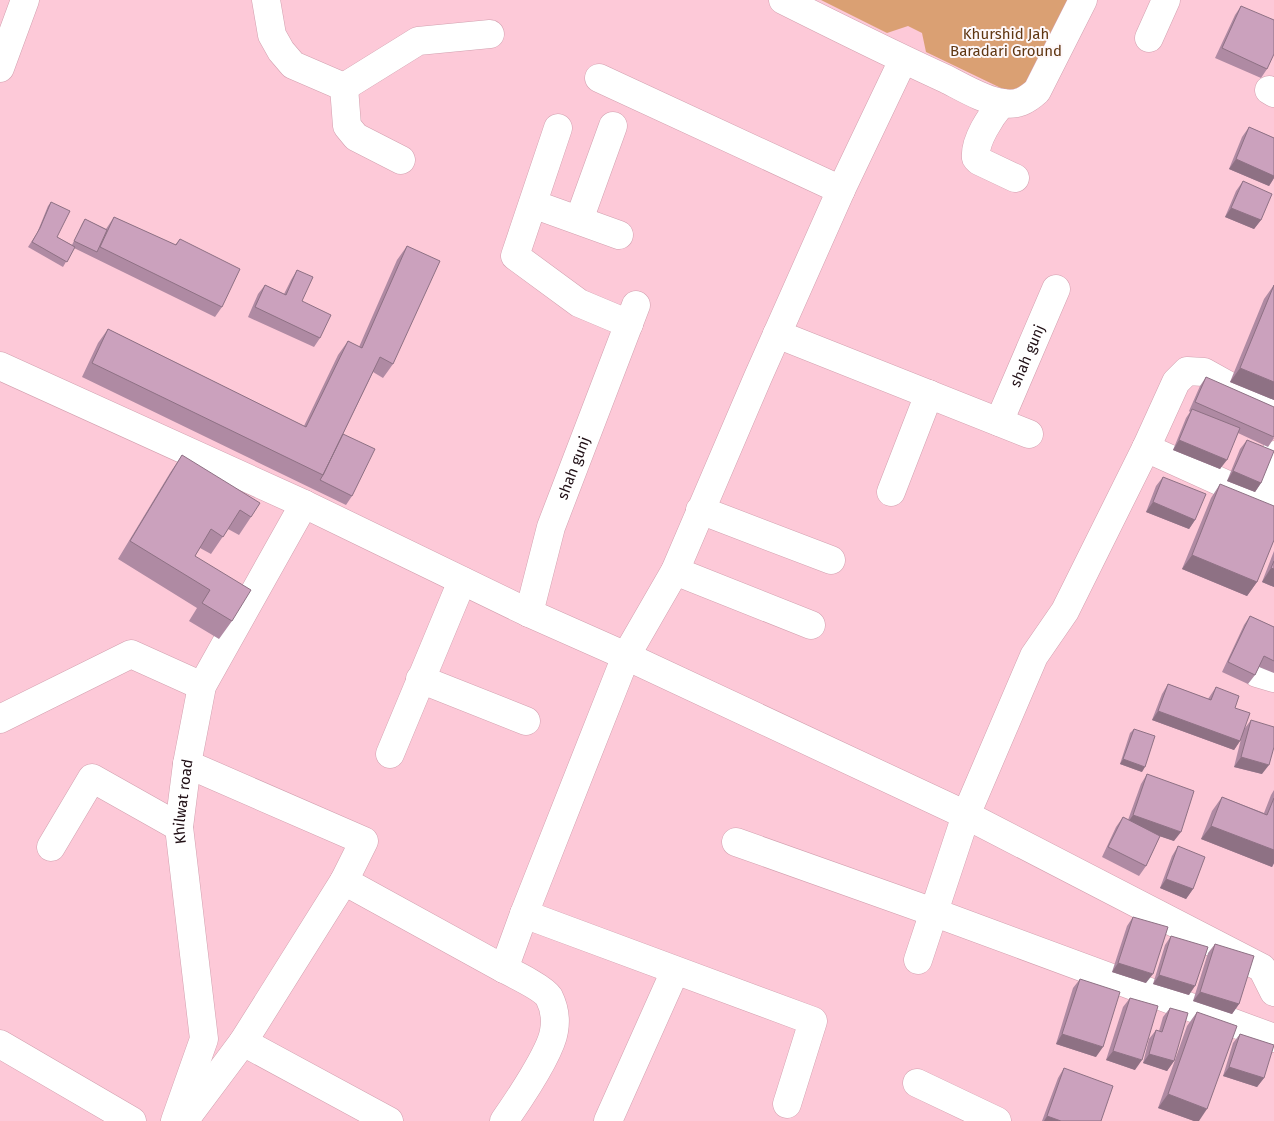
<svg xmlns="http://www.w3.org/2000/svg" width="1274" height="1121" viewBox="0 0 1274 1121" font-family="'Fira Sans',sans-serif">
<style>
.green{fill:#daa073}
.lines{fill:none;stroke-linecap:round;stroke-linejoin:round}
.minor-casing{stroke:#d2a0af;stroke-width:29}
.minor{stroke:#fff;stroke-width:28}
.wall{fill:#af8aa3}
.shaded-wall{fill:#8e7184}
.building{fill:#cba1bd;stroke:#8e7184}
.labels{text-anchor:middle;stroke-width:4;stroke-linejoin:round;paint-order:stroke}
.park-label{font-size:15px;fill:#5f3611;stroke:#fef8fa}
.street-label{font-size:15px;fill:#200f15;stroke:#fef8fa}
</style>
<rect width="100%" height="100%" fill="#fdc9d8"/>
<path class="green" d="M821,0H1076L1023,88L1005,90L926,52L922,33L908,26L887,33Z"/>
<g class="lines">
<defs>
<g id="minor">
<path d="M266,0L272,35L281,51L293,65L344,87L347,126L356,137L401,160"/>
<path d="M783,0C837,27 891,54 946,79C962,87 985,101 1003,103C1017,106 1027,100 1037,91L1083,0"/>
<path d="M1149,38L1166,0"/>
<path d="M0,68L25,0"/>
<path d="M599,78L841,190"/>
<path d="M344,87L418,41L490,34"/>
<path d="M1269,90L1274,93"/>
<path d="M1002,103C991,116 974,141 976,158L979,161L1015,178"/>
<path d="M558,128L515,256L579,303L629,324"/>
<path d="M533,204L619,235"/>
<path d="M579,220L613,126"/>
<path d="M777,334L1029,434"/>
<path d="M0,366L304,504L529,613L626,656L966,815L1262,968L1274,992"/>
<path id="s1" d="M999,422L1056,289"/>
<path d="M1146,448L1274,506"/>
<path d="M891,492L929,394"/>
<path d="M1256,497L1274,455"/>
<path d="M700,510L831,560"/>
<path d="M675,571L811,625"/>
<path id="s2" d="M529,613L551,527L636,305"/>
<path d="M1257,673L1274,678"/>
<path d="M420,679L526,721"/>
<path d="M0,719L131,654L202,686"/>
<path d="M390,754L462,581"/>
<path d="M187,764L364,841L344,881L504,969L524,914L813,1021L787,1104"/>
<path d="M736,842L933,912L1274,1038"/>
<path d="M51,847L92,778L179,827"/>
<path d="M524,914L626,656L675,571L758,377L841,190L903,60"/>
<path d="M918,960L966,815L1034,656L1065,611L1146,448L1176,382L1187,371L1204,372L1274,411"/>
<path d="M504,969C514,974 543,988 549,997C554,1007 556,1020 554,1031C551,1052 518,1101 504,1121"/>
<path d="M243,1042L344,881"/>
<path d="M0,1044L132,1121"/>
<path d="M917,1083L997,1121"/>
<path id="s3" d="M175,1121L204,1039L179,827L187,764L202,686L304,504"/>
<path d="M184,1121L243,1042L389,1121"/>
<path d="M608,1121L675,971"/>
</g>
</defs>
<use href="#minor" class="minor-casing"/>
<use href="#minor" class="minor"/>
</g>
<path class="wall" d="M1241,6L1267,69L1261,78L1215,58L1235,15Z
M1249,127L1274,138V178L1269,186L1229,169L1242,137Z
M1243,181L1261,220L1254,229L1225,217L1236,191Z
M51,202L57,237L72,245L82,224L85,219L106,229L114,217L175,245L180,239L222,307L215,317L74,248L63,267L28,247L37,233L48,206Z
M407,246L393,364L383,378L373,372L343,434L352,496L346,505L82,377L98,343L108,329L304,426L338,355L348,341L359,347L397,260Z
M297,270L302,301L320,338L314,347L248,317L258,294L265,285L284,294L291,280Z
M1274,285V400L1230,382L1264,299Z
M1206,377L1274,438L1268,447L1238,433L1220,469L1173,450L1186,418L1190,412L1189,411L1200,386Z
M1247,440L1261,483L1255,492L1227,481L1240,449Z
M182,455L251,517L239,535L228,529L211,554L200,548L195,556L232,621L219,639L189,621L197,608L118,559L170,473Z
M1163,477L1195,520L1189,529L1146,512L1156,486Z
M1220,484L1257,582L1247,596L1182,569L1211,498Z
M1274,551V587L1262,582Z
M1250,616L1274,627V673L1259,667L1255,675L1248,684L1222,672L1244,625Z
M1168,684L1208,699L1216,687L1235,708L1245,728L1251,720L1262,774L1234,767L1242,735L1240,741L1234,750L1152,720L1162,694Z
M1134,729L1142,772L1120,764L1130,733Z
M1147,774L1174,841L1160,836L1146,866L1139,876L1102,857L1116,827L1123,817L1128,820L1141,784Z
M1274,790V863L1272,867L1201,839L1212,811L1222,797L1264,813L1271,795Z
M1178,846L1193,889L1186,899L1160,888L1172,856Z
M1133,917L1146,983L1112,972L1127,926Z
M1171,936L1189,995L1153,984L1165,945Z
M1215,944L1239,1004L1232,1014L1193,1001L1208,953Z
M1080,979L1096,1057L1056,1044L1073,988Z
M1130,998L1135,1070L1106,1060L1123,1007Z
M1170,1008L1174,1061L1167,1071L1143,1063L1149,1039L1156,1030L1159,1031L1163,1017Z
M1197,1012L1199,1121H1194L1158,1108L1187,1026Z
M1240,1034L1264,1078L1257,1087L1223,1076L1233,1043Z
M1064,1068L1101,1121H1042L1058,1078Z"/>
<path class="shaded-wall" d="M1236,159L1274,176V178L1269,186L1229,169Z
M1231,208L1261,220L1254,229L1225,217Z
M1240,368L1274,382V400L1230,382Z
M1179,440L1227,460L1220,469L1173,450Z
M1233,471L1261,483L1255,492L1227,481Z
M1153,502L1195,520L1189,529L1146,512Z
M1192,555L1257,582L1247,596L1182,569Z
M1271,568L1274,569V587L1262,582Z
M1158,711L1240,741L1234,750L1152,720Z
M1241,757L1269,765L1262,774L1234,767Z
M1123,759L1145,767L1142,772L1120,764Z
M1133,815L1181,832L1174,841L1126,825Z
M1211,826L1274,850V863L1272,867L1201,839Z
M1166,879L1193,889L1186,899L1160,888Z
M1118,963L1153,974L1146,983L1112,972Z
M1159,975L1195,986L1189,995L1153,984Z
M1200,992L1239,1004L1232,1014L1193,1001Z
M1062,1034L1103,1047L1096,1057L1056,1044Z
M1113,1051L1142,1060L1135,1070L1106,1060Z
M1149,1054L1174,1061L1167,1071L1143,1063Z
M1229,1067L1264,1078L1257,1087L1223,1076Z
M1168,1094L1207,1109L1199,1121H1194L1158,1108Z
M1047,1116L1061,1121H1044Z"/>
<path class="building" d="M1241,6L1274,20V54L1267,69L1222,48Z
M1249,127L1274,138V176L1236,159Z
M1243,181L1272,194L1261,220L1231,208Z
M51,202L70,211L57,237L75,247L67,262L32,242L40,228Z
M114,217L176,245L180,239L240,269L222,307L100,247Z
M85,219L107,230L97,252L74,241Z
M407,246L440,261L393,364L380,357L323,475L92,363L108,329L306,427L348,341L362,348Z
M297,270L313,277L302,301L331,315L320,338L255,307L265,285L286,295Z
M1274,285V382L1240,368Z
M1206,377L1274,407V437L1195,402Z
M1192,409L1240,428L1227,460L1179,440Z
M343,434L375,449L352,496L320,480L323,475Z
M1247,440L1274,451L1261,483L1233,471Z
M182,455L260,503L251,517L240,510L223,537L211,529L195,556L251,590L232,621L202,603L210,590L130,541Z
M1163,477L1206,494L1195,520L1153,502Z
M1220,484L1274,506V540L1257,582L1192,555Z
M1274,561V569L1271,568Z
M1250,616L1274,627V661L1264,656L1255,675L1228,662Z
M1168,684L1211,700L1216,687L1239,696L1235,708L1250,713L1240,741L1158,711Z
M1251,720L1274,727V747L1269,765L1241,757Z
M1134,729L1155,736L1145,767L1123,759Z
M1147,774L1194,791L1181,832L1133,815Z
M1222,797L1267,815L1274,798V850L1211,826Z
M1123,817L1160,836L1146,866L1108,847Z
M1178,846L1205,857L1193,889L1166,879Z
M1133,917L1168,927L1153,974L1118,963Z
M1171,936L1208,947L1195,986L1159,975Z
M1215,944L1254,956L1239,1004L1200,992Z
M1080,979L1120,992L1103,1047L1062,1034Z
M1130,998L1158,1006L1142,1060L1113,1051Z
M1170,1008L1188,1013L1174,1061L1149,1054L1156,1030L1162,1032Z
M1197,1012L1237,1026L1207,1109L1168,1094Z
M1240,1034L1274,1045L1264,1078L1229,1067Z
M1064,1068L1113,1086L1101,1121H1061L1047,1116Z"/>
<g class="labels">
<g class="park-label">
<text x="1006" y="39">Khurshid Jah<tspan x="1006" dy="17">Baradari Ground</tspan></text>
</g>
<g class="street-label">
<text dy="5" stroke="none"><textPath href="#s1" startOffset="72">shah gunj</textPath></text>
<text dy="5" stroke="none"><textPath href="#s2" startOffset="152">shah gunj</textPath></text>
<text dy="5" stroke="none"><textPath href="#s3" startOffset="326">Khilwat road</textPath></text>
</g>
</g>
</svg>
